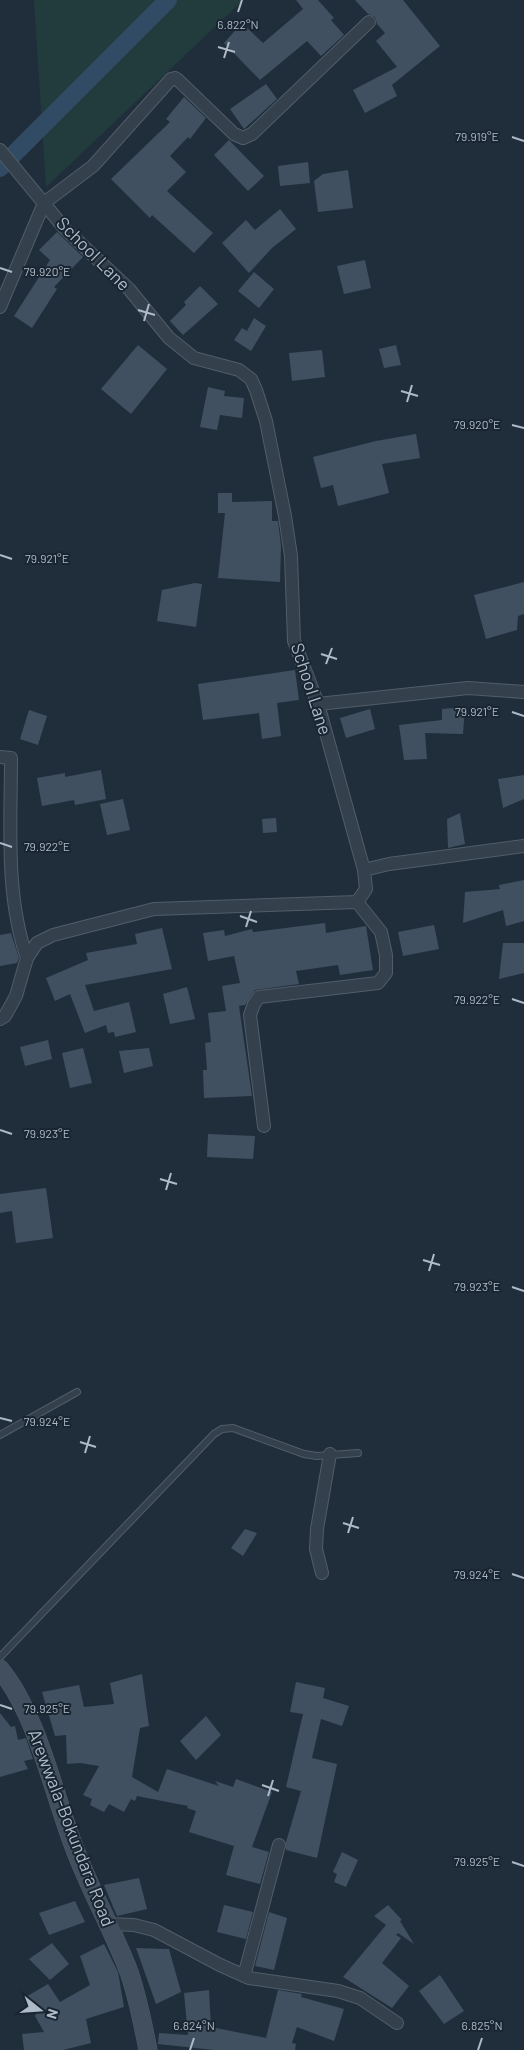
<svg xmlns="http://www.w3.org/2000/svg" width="524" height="2050" viewBox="0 0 524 2050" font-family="Barlow,sans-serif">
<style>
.green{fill:#223c3d}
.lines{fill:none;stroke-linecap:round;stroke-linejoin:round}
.canal{stroke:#324b65;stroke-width:18}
.building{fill:#405060}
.lane-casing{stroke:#515d69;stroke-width:8}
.street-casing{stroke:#515d69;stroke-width:14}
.secondary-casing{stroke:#515d69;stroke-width:19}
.lane{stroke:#34404c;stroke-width:6}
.street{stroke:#34404c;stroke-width:12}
.secondary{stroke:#414f5f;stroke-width:18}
.ticks{fill:none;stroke:#aebac8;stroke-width:2}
.labels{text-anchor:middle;stroke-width:4;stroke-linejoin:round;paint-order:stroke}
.street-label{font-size:18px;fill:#aebac8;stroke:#192530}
.ticks-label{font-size:12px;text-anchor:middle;fill:#aebac8;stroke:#192530;stroke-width:4;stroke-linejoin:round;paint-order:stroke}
</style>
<rect width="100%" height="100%" fill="#202e3c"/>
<path class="green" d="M34,0H243L46,187Z"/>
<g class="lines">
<path class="canal" d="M0,168L168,0"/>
</g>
<path class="building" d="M296,0H318L334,18L331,20L344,35L321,56L307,41L260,80L224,43L242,23L263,43L303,9Z
M355,0H403L440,46L392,85L397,96L365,113L353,90L397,67L376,41L385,33L377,24L375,17L368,14Z
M266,84L277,99L244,129L230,109Z
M184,97L206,118L190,139L188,137L170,156L186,172L167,191L213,233L194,253L152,215L150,218L111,179L170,122L166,119Z
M229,140L264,176L248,191L214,155Z
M308,162L310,183L280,186L278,166Z
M348,170L353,208L318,212L314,181L323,174Z
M280,209L296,229L272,248L249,273L222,243L246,220L255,230Z
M57,232L83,257L54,287L57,289L32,328L14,316L50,260L39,250Z
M365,260L371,288L344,294L337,266Z
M254,272L274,289L259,308L238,291Z
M200,286L218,304L183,335L170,321L186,305L184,302Z
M254,318L266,326L251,351L234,340L242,328L247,331Z
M138,345L167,369L131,414L101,389Z
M396,345L401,365L384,368L379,349Z
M322,350L325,377L292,381L289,353Z
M208,387L225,391L224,396L244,398L242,418L220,415L217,430L200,427Z
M416,434L420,458L382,464L389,493L338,506L333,485L321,488L313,457L376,441Z
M218,493H232V502L272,501V521H278L281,546L280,582L218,578L225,513H218Z
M524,582V614L518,616L517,630L486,639L474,595Z
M195,583L202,584L196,627L157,621L162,590Z
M295,670L299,700L277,703L281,736L262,739L259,713L203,720L198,684Z
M465,707L463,734L425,733L427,759L404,760L399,725L442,720V709Z
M370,709L375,729L346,738L340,718Z
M29,710L47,716L38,745L20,739Z
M101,770L106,799L75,805L74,800L42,806L37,778L65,773V777Z
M524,775V799L503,808L498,779Z
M123,799L130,830L107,835L100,804Z
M460,813L465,844L448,848L447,819Z
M276,818L277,832L263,833L262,819Z
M524,880V921L506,926L503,910L463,923L465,892L500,889L499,885Z
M325,923L326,933L366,926L373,970L340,975L338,965L296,971L299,984L255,990L245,1005L239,1006L252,1096L204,1098L203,1070H207L205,1043L211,1042L208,1013L226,1011L222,986L240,983L234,956L208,961L203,933L224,930L225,936L252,929L253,932Z
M434,925L439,949L403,956L398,932Z
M162,928L172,969L85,985L94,1011L129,1002L136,1032L115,1037L114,1032L108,1033L106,1025L85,1033L70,994L55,1001L46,978L88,960L86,953L137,944L135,934Z
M11,933L19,958L17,963L0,966V935Z
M503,943H524V973L499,979Z
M187,987L195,1019L170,1024L163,994Z
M48,1040L52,1059L25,1066L20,1047Z
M83,1048L92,1083L70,1088L62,1053Z
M149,1048L153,1066L124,1073L119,1051Z
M208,1134L255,1136L253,1159L207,1157Z
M46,1188L53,1238L16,1243L12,1211L0,1213V1194Z
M245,1529L257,1533L243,1556L231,1548Z
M142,1674L149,1726L140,1728L132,1777L158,1792L167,1769L219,1786L215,1781L233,1787L236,1779L272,1792L252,1847L269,1852L260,1884L226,1875L234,1846L189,1832L196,1811L187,1808L188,1806L137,1796L135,1801L131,1799L124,1812L109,1804L104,1812L90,1805L92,1799L83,1795L99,1766L80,1763L67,1764L66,1735L55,1736L42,1692L79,1685L84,1707L114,1704L110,1683Z
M296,1682L325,1688L323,1698L349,1706L342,1726L321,1719L312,1758L337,1764L317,1858L286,1850V1842L301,1791L286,1787L303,1714L290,1712Z
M0,1713L11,1727L15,1726L18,1740L26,1738L33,1759L24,1761L28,1769L0,1777Z
M206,1716L221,1735L196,1760L180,1741Z
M342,1852L358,1860L346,1887L334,1882L337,1874L333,1872Z
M139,1878L147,1909L117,1916L104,1885Z
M75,1901L85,1922L49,1935L39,1913Z
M224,1905L253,1912L246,1939L217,1932Z
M388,1905L402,1920L400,1921L414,1944L398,1933L396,1935L401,1938L382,1963L409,1986L392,2008L343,1977L386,1925L374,1916Z
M269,1912L287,1918L274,1970L255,1966Z
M52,1943L69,1964L50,1980L29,1959Z
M104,1944L118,1972L124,2007L86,2019L91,2043L63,2050H24L22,2034L44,2032L35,2016L36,2015L24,1998L48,1984L60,2002L90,1985L80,1956Z
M136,1948L169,1949L181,1992L156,2004Z
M440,1975L464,2011L444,2024L419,1991Z
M209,1990L211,2027L266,2038L278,1990L302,1994L301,1997L344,2009L334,2041L297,2027L292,2043L296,2044L295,2050H214L158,2044L159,2033L188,2035L184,1993Z"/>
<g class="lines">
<defs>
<path id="lane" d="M0,1435L77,1392
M0,1657L214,1434L222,1429L233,1428L304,1454L317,1456L358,1453"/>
<path id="street" d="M0,150L65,229L129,289L169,338L194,358L239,370L251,379L256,390L266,421L285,516L291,556L294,641L318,704L364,870L366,889L357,902L154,909L53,935L37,943L27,958L16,996L5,1016L0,1019
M0,307L44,203L93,166L171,79L175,78L178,80L234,134L243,138L252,134L369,22
M318,704L468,688L524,692
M0,757L11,758C11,824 5,895 27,958
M364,870L389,864L524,846
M264,1126L250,1015L254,1004L259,997L378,983L386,973V955L381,932L357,902
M322,1573L316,1549L317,1529L330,1454
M108,1924L134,1925L154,1930L220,1965L249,1978L338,1991L360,1998L397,2023
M244,1976L279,1845"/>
<path id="secondary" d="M0,1669C37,1714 53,1792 74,1847C90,1890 113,1930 129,1972C138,1998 143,2024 148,2050"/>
</defs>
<use href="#lane" class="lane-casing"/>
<use href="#street" class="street-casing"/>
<use href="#secondary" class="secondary-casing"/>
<use href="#lane" class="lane"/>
<use href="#street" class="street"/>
<use href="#secondary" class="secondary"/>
</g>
<path class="ticks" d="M238,12L242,0M218,47L235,52M224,58L229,42M512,137L524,141M0,268L12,272M138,310L155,315M144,321L149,304M401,391L418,396M407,402L412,385M512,425L524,428M0,555L12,559M321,654L337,659M326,664L332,648M512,712L524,716M0,843L12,847M240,916L257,922M246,927L251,911M512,999L524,1003M0,1130L12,1134M160,1179L177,1184M166,1190L171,1173M423,1260L440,1265M429,1271L434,1254M512,1287L524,1291M0,1418L12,1421M80,1442L96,1447M85,1453L90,1436M343,1523L359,1528M348,1533L353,1517M512,1574L524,1578M0,1705L12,1709M262,1785L279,1791M268,1796L273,1780M512,1862L524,1866M190,2050L194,2038M478,2050L482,2038"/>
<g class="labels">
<g class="street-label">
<text transform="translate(93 254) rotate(45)" y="6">School Lane</text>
<text transform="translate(311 689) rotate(72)" y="6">School Lane</text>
<text transform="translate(71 1828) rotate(69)" y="6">Arewwala-Bokundara Road</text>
</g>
</g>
<g class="ticks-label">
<text x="238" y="29">6.822°N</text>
<text x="477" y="141">79.919°E</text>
<text x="47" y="276">79.920°E</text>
<text x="477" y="429">79.920°E</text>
<text x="47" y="563">79.921°E</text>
<text x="477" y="716">79.921°E</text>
<text x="47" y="851">79.922°E</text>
<text x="477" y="1004">79.922°E</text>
<text x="47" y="1138">79.923°E</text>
<text x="477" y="1291">79.923°E</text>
<text x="47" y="1426">79.924°E</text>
<text x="477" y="1579">79.924°E</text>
<text x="47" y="1713">79.925°E</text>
<text x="477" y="1866">79.925°E</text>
<text x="194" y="2030">6.824°N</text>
<text x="482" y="2030">6.825°N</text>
</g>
<g transform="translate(40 2010) rotate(107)" stroke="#192530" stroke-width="4" paint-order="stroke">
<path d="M0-4L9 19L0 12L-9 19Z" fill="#aebac8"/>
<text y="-8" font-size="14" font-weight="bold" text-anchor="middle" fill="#aebac8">N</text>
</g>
</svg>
